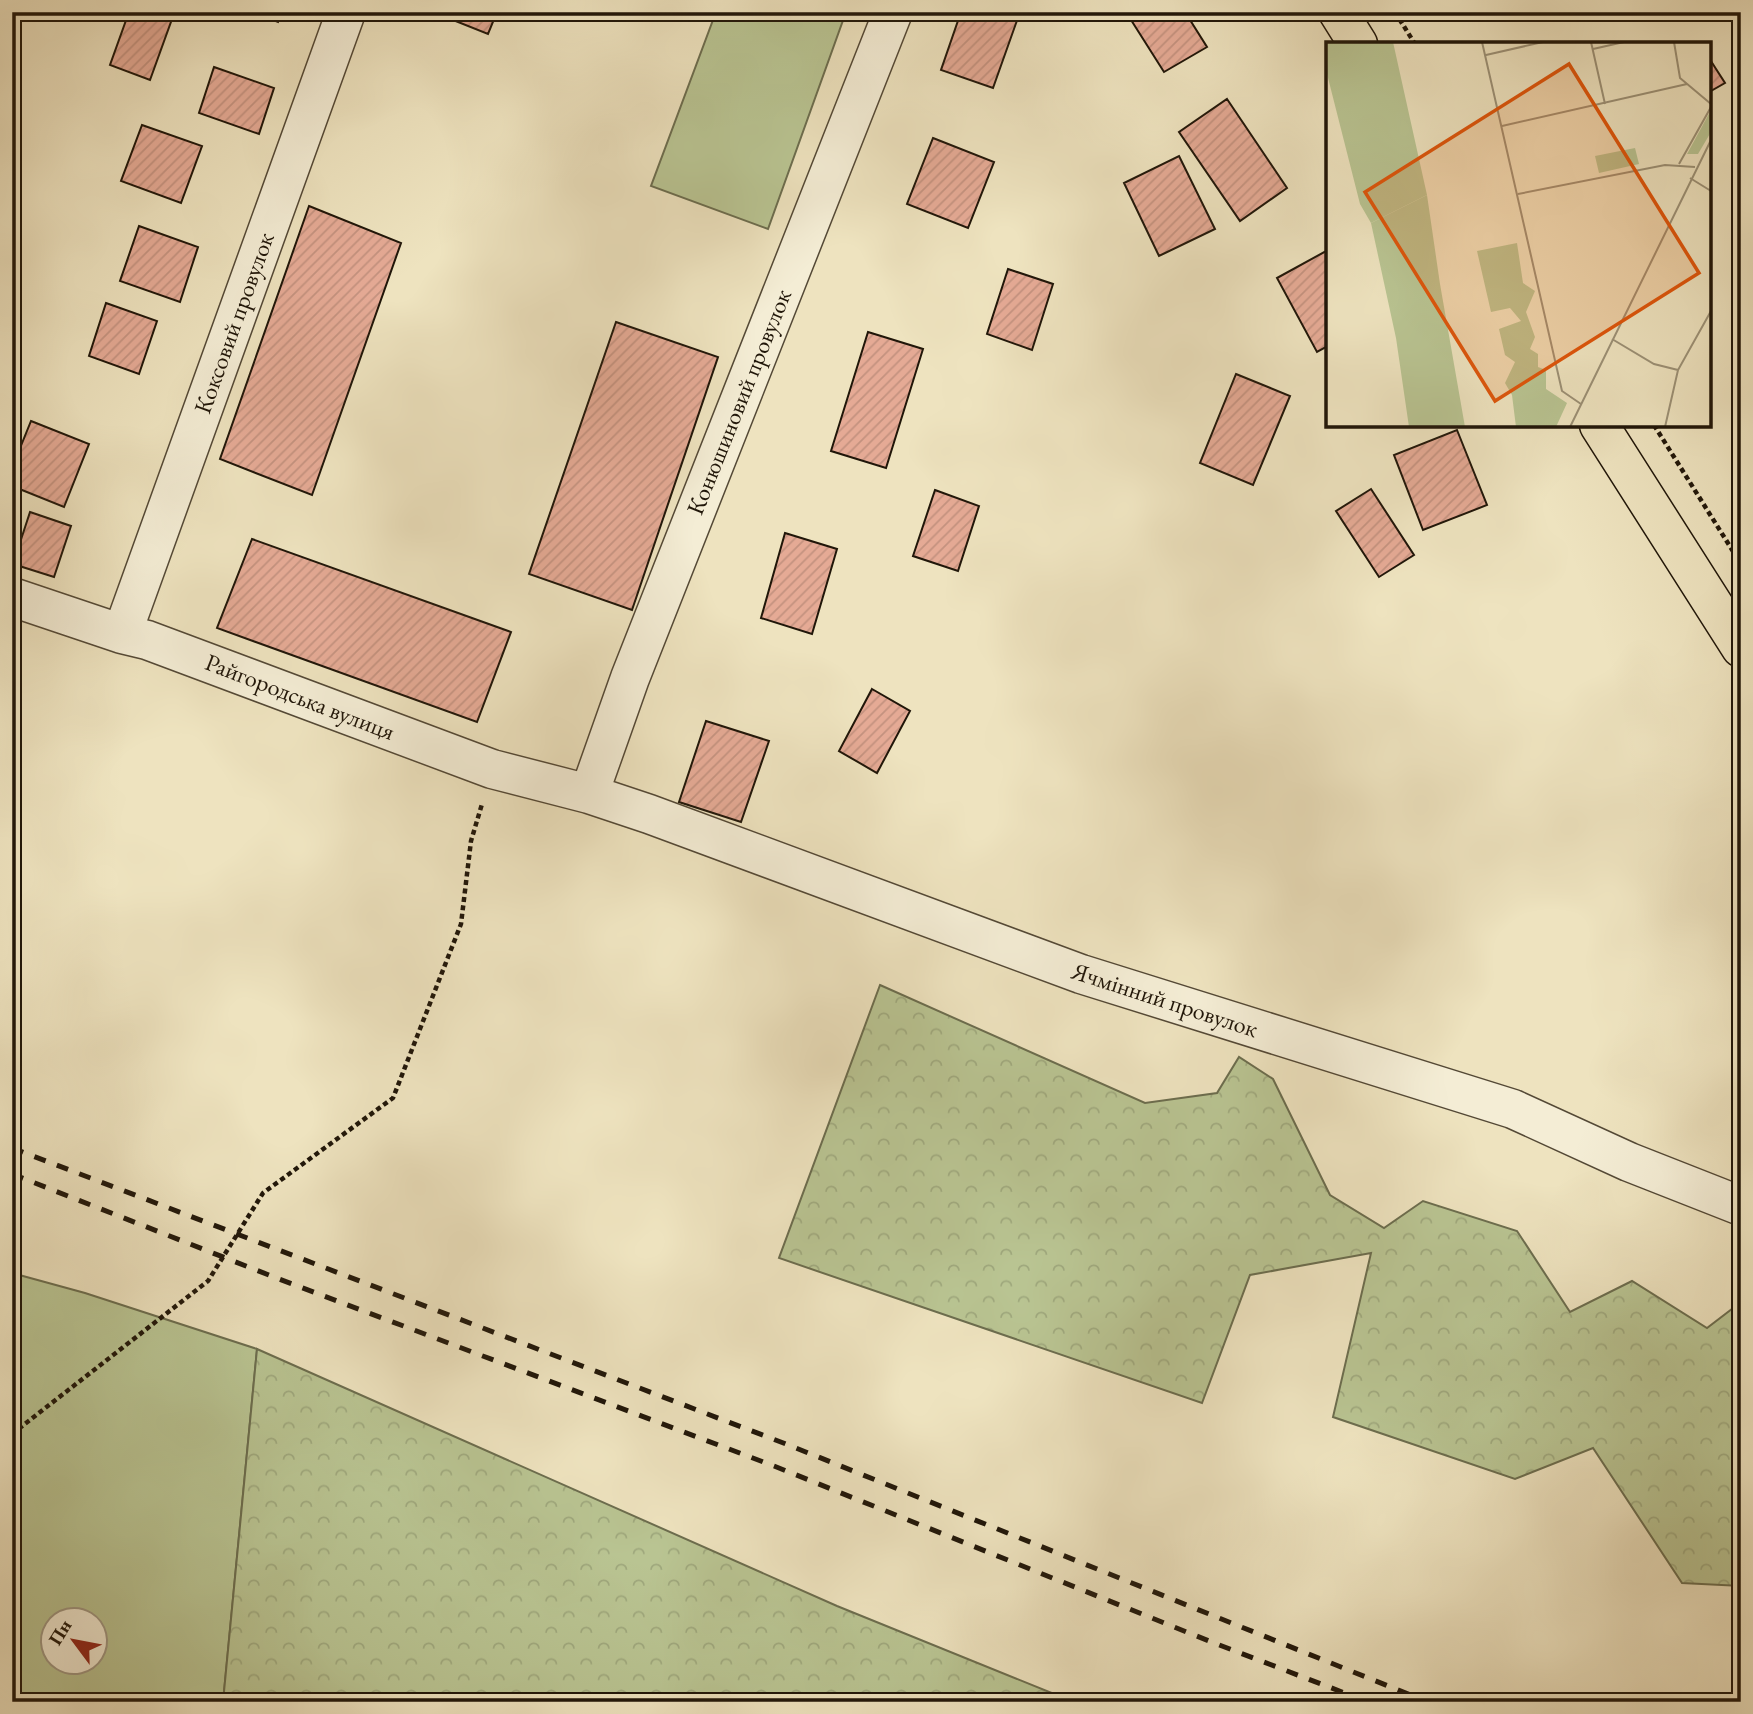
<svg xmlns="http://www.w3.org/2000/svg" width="1753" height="1714" viewBox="0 0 1753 1714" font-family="'EB Garamond',serif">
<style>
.grass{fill:#b9c492;stroke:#6c6d4e;stroke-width:2;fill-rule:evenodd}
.forest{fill:url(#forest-crowns);stroke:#6c6d4e;stroke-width:2}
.building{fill:url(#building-hatch);stroke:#201609;stroke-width:2}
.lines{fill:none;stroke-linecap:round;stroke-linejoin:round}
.minor-casing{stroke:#544936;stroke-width:41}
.major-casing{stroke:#201609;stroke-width:41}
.path{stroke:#201609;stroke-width:4.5;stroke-dasharray:5 3.5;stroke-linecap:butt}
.minor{stroke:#f4edd5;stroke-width:38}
.major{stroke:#eee3bf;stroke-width:38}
.rail{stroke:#201609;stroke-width:5;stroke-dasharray:12 12;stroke-linecap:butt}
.labels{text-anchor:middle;stroke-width:5;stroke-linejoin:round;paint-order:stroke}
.street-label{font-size:24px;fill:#201609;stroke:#f4edd5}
.inset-road{fill:none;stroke:#9c9176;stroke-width:2}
.view{fill:#de560c;fill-opacity:0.15;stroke:#de560c;stroke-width:3.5}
.inset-edge{fill:none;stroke:#201609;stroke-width:3.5}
</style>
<defs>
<pattern id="forest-crowns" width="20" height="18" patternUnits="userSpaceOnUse" patternTransform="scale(1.75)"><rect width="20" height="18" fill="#b9c492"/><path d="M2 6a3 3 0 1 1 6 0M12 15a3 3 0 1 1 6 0" fill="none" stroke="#9fa87d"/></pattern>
<pattern id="building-hatch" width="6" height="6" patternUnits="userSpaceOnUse" patternTransform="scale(1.75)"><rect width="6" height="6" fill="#e5aa95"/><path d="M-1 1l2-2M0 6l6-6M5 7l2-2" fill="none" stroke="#c4927f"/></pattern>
</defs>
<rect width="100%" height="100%" fill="#eee3bf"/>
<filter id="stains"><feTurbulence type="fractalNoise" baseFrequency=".00286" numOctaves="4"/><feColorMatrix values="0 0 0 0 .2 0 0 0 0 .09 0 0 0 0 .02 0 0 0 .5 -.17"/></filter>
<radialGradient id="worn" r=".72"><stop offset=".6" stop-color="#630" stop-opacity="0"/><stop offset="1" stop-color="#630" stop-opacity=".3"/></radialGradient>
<path class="grass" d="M716,12H846L768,229L651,186Z
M12,1273L85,1293L257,1349L223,1702H12ZM52,1620H94V1662H52Z"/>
<path class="forest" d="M880,985L1145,1103L1217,1093L1239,1057L1273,1079L1330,1195L1384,1228L1423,1201L1517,1231L1570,1312L1632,1281L1707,1328L1741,1302V1586L1682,1583L1593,1448L1515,1479L1333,1417L1371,1253L1250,1275L1202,1403L779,1258Z
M257,1349L837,1606L1074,1702H223Z"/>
<path class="building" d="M129,12H153L172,19L150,80L110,65Z
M252,12H281L278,22Z
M433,12H497L488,34Z
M961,12H1020L993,88L941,70Z
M1126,12H1185L1207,47L1164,72Z
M1709,58L1725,83L1709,92Z
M214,67L274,88L259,134L199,113Z
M1227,99L1287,188L1240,221L1179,132Z
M142,125L202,146L181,203L121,181Z
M933,138L994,162L968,228L907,204Z
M1179,156L1215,229L1159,256L1124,183Z
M309,206L401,243L312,495L220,459Z
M139,226L198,247L180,302L120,281Z
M1328,250V346L1317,352L1277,278Z
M1008,269L1053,284L1032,350L987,334Z
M106,303L157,321L139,374L89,356Z
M616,322L718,357L632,610L529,574Z
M868,332L923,349L886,468L831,451Z
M1236,374L1290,396L1253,485L1200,463Z
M31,421L89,444L64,507L12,486V468Z
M1457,430L1487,505L1423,530L1394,455Z
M1371,489L1414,555L1379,577L1336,511Z
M935,490L979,506L958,571L913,556Z
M30,512L71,526L54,577L13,564Z
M785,533L837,549L812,634L761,618Z
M252,539L511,632L477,722L217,628Z
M872,689L910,711L877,773L839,751Z
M706,721L769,741L741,822L679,802Z"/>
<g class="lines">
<defs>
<path id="minor" d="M12,597L122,634L147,640L492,769L589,794L649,814L1081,974L1513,1109L1629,1162L1741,1206
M122,634L346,12
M589,794L630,678L893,12"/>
<path id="major" d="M1338,12L1358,44
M1599,425L1741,648"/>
</defs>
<use href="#minor" class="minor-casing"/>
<use href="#major" class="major-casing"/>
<path class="path" d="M1395,12L1415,44
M1654,425L1741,564
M12,1434L208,1281L263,1193L393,1098L461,924L471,841L482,804"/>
<use href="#minor" class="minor"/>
<use href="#major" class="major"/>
<path class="rail" d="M12,1148L786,1444L1428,1702
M12,1174L279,1279L774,1466L1209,1641L1368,1702"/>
</g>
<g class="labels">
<g class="street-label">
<text transform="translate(234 323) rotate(-70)" y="8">Коксовий провулок</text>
<text transform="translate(739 402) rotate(-68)" y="8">Конюшиновий провулок</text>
<text transform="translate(300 697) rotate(21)" y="8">Райгородська вулиця</text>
<text transform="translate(1165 1000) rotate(18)" y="8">Ячмінний провулок</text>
</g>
</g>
<g transform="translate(1326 42)">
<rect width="385" height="385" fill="#eee3bf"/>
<path d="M0,0H67L101,153L45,181L34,162L0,28ZM385,68V90L372,112H361ZM309,106L313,122L273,131L269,114Z" fill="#b9c492"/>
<path d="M101,153L114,242L139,385H83L70,296L45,181ZM191,201L197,241L209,249L200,270L209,295L204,307L212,312V325L220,328V347L241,361L230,385H190L186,353L179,341L189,320L179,313L173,287L195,279L184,266L165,270L151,209Z" fill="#b9c492"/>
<path class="inset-road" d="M156,0L236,349L255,362M265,0L279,62M348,0L354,36L385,62M267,7L298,0M160,13L217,0M176,84L361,42M353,122L385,65M364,136L385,149M192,152L339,123L369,125M286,297L328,322L352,328M244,385L385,98M339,385L352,328L385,269"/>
<path class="view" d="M243,22L373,231L169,359L39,150Z"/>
<rect width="385" height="385" class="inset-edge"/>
</g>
<rect width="1753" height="1714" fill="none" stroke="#eee3bf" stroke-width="42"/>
<rect x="14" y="14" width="1725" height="1686" fill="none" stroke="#201609" stroke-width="3.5"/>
<rect x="21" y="21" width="1711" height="1672" fill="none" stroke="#201609" stroke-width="2"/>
<g transform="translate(74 1641) rotate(302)"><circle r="33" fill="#f4edd5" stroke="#9f9783" stroke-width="2"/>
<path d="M0-5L12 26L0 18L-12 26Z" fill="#8f2418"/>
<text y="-10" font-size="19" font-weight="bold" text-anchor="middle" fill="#201609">Пн</text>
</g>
<rect width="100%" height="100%" filter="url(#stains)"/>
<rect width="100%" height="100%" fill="url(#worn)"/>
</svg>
